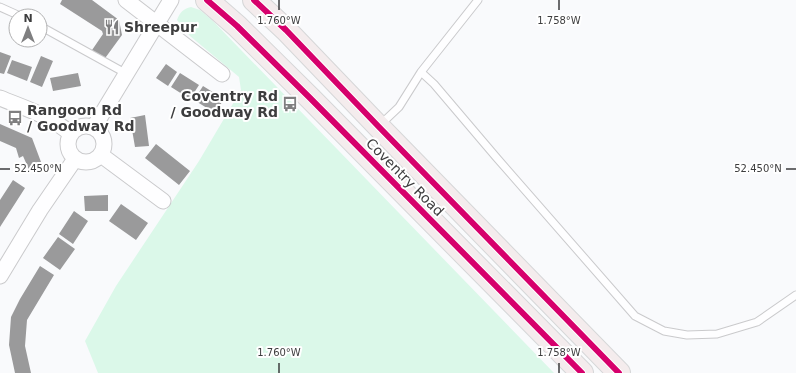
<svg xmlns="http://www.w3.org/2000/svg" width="796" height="373" viewBox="0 0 796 373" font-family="'DejaVu Sans',sans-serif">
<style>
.green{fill:#dbf8e9}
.building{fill:#9a9a9b}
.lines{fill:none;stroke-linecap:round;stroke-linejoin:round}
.lane-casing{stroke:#cacacc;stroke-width:9}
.street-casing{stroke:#cacacc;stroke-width:17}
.highway-casing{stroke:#d6d7d8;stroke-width:24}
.lane{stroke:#fefeff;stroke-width:7}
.street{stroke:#fefeff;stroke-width:15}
.highway{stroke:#f4eced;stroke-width:22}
.cycleway-casing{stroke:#fff;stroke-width:8}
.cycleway{stroke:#d6006c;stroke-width:6}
.ticks{fill:none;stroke:#3d3d3e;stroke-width:1.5}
.labels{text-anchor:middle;stroke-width:4;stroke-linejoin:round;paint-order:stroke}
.poi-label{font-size:14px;font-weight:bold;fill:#3d3d3e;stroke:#fff;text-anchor:start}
.street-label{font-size:14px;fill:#3d3d3e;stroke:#fff}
.ticks-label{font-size:10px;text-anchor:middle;fill:#3d3d3e;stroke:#fff;stroke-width:4;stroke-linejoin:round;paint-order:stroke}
</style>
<rect width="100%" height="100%" fill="#f9fafc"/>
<path class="green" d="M191,7L200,10L213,21L554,373H98L85,341L116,286L199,161L241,90L239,77L190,36L177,20C180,12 183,9 191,7Z"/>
<path class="building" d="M62,0H92L119,20L122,35L103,61L90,53L103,34L102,31L60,4Z
M0,52L11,56L4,74L0,73Z
M41,56L53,61L42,87L30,82Z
M12,60L32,67L27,81L7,73Z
M166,64L177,72L168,86L156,78Z
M78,73L81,86L53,91L50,78Z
M180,73L199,85L190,99L171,87Z
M203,86L224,99L215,113L194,100Z
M145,115L149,146L135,147L130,118Z
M0,124L32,138L41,162L39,163L41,167L30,172L23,156L19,158L16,148L0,141Z
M156,144L190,171L179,185L145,158Z
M13,180L25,188L0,227V200Z
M108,195V211H85L84,196Z
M121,204L148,223L136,240L109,221Z
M74,211L88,221L73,244L59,234Z
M58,237L75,249L60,270L43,258Z
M40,266L54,275L27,320L25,346L31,373H15L9,345L11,317L20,299Z"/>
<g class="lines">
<defs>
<path id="lane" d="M478,0L421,72L434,84L496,157L635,316L664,331L687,335L717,334L757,322L796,295
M0,7L20,16
M40,26L127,74
M380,125L399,107L421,72"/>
<path id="street" d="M126,0L222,74
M0,98C24,108 51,116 71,134
M68 144a18 18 0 1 1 36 0a18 18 0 1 1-36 0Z
M94,127L171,0
M101,155L163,201
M0,276L40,210L75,159"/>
<path id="highway" d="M207,0L237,26L310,98L582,373
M254,0L286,30L379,127L619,373"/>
</defs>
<use href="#lane" class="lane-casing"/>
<use href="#street" class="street-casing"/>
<use href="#highway" class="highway-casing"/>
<use href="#lane" class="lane"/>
<use href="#street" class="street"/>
<use href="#highway" class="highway"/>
<defs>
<path id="cycleway" d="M207,0L237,26L310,98L582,373
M254,0L286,30L379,127L619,373"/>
</defs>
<use href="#cycleway" class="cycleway-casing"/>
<use href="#cycleway" class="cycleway"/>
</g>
<path class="ticks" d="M279,0V10M559,0V10M0,169H10M786,169H796M279,363V373M559,363V373"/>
<defs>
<symbol id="restaurant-bare" viewBox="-9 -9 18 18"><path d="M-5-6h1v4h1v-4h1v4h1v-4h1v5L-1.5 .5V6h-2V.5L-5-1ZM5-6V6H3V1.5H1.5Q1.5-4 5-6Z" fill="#7f7f80" stroke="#fff" stroke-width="2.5" paint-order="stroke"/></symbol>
<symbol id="bus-bare" viewBox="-9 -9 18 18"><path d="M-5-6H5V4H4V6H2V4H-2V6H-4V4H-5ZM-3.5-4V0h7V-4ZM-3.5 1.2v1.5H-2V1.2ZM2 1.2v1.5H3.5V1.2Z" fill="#7f7f80" stroke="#fff" stroke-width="2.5" paint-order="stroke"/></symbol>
</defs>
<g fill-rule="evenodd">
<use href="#restaurant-bare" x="101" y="16" width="22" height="22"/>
<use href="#bus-bare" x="279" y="93" width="22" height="22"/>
<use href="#bus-bare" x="4" y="107" width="22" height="22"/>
</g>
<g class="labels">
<g class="poi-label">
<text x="124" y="32">Shreepur</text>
<text x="278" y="101" text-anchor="end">Coventry Rd<tspan x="278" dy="16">/ Goodway Rd</tspan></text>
<text x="27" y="115">Rangoon Rd<tspan x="27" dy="16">/ Goodway Rd</tspan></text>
</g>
<g class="street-label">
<text transform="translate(405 177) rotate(45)" y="5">Coventry Road</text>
</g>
</g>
<g class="ticks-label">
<text x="279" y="24">1.760°W</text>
<text x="559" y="24">1.758°W</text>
<text x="38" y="172">52.450°N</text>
<text x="758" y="172">52.450°N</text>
<text x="279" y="356">1.760°W</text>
<text x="559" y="356">1.758°W</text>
</g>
<g transform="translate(28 28)"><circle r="19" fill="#ffffff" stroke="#b1b1b2"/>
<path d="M0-3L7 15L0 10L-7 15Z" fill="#7f7f80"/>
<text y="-6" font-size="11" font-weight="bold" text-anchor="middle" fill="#3d3d3e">N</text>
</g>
</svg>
